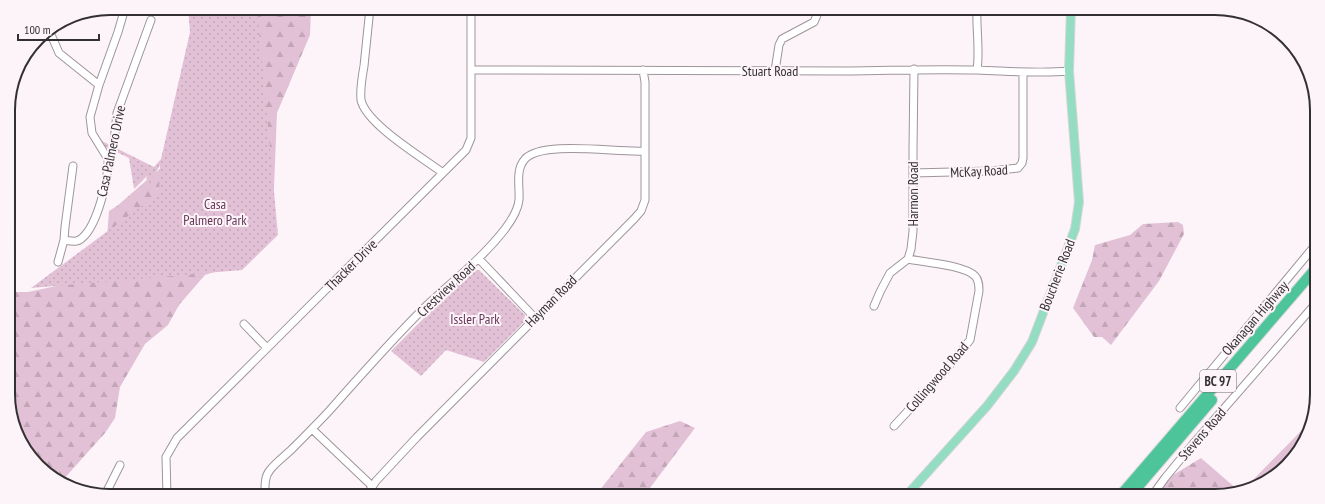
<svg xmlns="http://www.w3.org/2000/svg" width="1325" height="504" viewBox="0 0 1325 504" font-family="'PT Sans Narrow',sans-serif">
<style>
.forest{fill:url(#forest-firs)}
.park{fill:url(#park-dots)}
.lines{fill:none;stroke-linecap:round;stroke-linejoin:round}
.minor-casing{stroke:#9d959a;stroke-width:9}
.major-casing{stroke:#d6d6d6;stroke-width:10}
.highway-casing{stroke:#d6d6d6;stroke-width:12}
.minor{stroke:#fff;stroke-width:7}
.major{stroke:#94dcc2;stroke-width:8}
.highway{stroke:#4dc49a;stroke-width:10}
.labels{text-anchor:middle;stroke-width:4;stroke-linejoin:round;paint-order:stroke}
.shield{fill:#fdf4f9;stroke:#706b6e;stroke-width:1}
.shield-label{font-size:13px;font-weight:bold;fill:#333032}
.street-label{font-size:14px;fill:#333032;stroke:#fdf4f9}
.park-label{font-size:14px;fill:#653656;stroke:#fdf4f9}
.rim{fill:none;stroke:#333032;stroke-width:2}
</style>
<defs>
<pattern id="forest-firs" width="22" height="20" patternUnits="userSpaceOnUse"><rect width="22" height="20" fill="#e2c1d6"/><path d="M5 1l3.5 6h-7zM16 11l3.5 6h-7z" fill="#c2a6b8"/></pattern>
<pattern id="park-dots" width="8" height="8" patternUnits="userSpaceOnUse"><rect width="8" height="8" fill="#e2c1d6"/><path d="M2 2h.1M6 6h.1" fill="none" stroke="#c2a6b8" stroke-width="1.8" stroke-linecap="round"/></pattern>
</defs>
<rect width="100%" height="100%" fill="#fdf4f9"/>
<path class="forest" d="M212,8H311L310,35L277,113L273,213L217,271L205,275L179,305L168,325L145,344L120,387L115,418L105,433L62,481L33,461L10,414L9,292H28L56,286L107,237L109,211L117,206L239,100Z
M1178,222L1183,225L1184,234L1159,281L1111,345L1102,337H1094L1073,308L1092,260L1095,245L1130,235L1143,224Z
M1314,415L1312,427L1277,475L1246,487L1304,428Z
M680,421L695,428L644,496H595L646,432Z
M1201,458L1238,490L1222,496H1150L1173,475Z"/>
<path class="park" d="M188,8H257L278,235L242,270L31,288L159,193L160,165L149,185L146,184L147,176L134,189L129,158L100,144L102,141L154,167L161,159L190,32Z
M479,270L525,315L524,322L484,362L446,350L421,376L391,351L471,271Z"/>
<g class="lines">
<defs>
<path id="minor" d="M370,8C368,27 366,47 364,66C362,77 360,90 361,100C366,124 423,158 443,173
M977,8C976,29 980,50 977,70
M49,30L59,53L99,85
M471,70L851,71C893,70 935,69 977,70C1008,71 1038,74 1069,71
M775,71L779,45L782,39L814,22L817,15V8
M108,159L92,133L90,117L99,85L118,32L125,8
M913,173L992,171L1018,168L1022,163L1023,158V72
M64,240L65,227L73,166
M479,259L535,318
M58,262L64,240C71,241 77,243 82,238C97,226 109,178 108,159L112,156L114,142L117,113L151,20
M874,306L880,292L890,273L908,259L911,249L913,231V149L914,69
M244,324L267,348
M1180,408L1317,243
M894,426L945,371L970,340L979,291C979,286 979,280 975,276C964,265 923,262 908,259
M312,429L372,486
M105,495L120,465
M167,496L166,457L177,438L466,150L471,138V8
M265,496C265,487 264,477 270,470C276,462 285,456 292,449C305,436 318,423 330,410C360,376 390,342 422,310C450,283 481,260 505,229C511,221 518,211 519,200C520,186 515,170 525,159C542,140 618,153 644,151
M368,496V493L376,481L417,437L634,219L641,211L645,200V82L643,70
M1152,496L1165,478L1193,444L1317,302"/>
<path id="major" d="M906,496L987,406L1014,371L1032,342L1075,229L1079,202L1069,71L1071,8"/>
<path id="highway" d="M1120,496L1317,267
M1130,496L1212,400"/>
</defs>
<use href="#minor" class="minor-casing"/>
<use href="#major" class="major-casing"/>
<use href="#highway" class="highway-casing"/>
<use href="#minor" class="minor"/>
<use href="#major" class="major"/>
<use href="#highway" class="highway"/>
</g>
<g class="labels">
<rect class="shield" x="1200" y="370" width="36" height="22" rx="3"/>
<g class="shield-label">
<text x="1218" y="386">BC 97</text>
</g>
<g class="street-label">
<text x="770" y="76">Stuart Road</text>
<text transform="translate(111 151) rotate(-78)" y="5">Casa Palmero Drive</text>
<text transform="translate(979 171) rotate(-3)" y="5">McKay Road</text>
<text transform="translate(913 194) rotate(-90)" y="5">Harmon Road</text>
<text transform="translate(351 265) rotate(-45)" y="5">Thacker Drive</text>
<text transform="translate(1057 275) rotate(-69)" y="5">Boucherie Road</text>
<text transform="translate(446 289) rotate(-43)" y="5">Crestview Road</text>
<text transform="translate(551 301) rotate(-45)" y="5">Hayman Road</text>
<text transform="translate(1255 318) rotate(-49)" y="5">Okanagan Highway</text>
<text transform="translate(937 377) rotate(-49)" y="5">Collingwood Road</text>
<text transform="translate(1202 434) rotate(-49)" y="5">Stevens Road</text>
</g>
<g class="park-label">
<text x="215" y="209">Casa<tspan x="215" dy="16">Palmero Park</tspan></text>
<text x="475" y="324">Issler Park</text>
</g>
</g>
<path d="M0 0H1325V504H0ZM110 15H1215A95 95 0 0 1 1310 110V394A95 95 0 0 1 1215 489H110A95 95 0 0 1 15 394V110A95 95 0 0 1 110 15Z" fill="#fdf4f9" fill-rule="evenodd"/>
<path class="rim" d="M110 15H1215A95 95 0 0 1 1310 110V394A95 95 0 0 1 1215 489H110A95 95 0 0 1 15 394V110A95 95 0 0 1 110 15Z"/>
<path d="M18 34v6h81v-6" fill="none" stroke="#333032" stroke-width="2"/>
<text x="24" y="34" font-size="12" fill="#333032" stroke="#fdf4f9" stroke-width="3" paint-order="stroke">100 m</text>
</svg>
